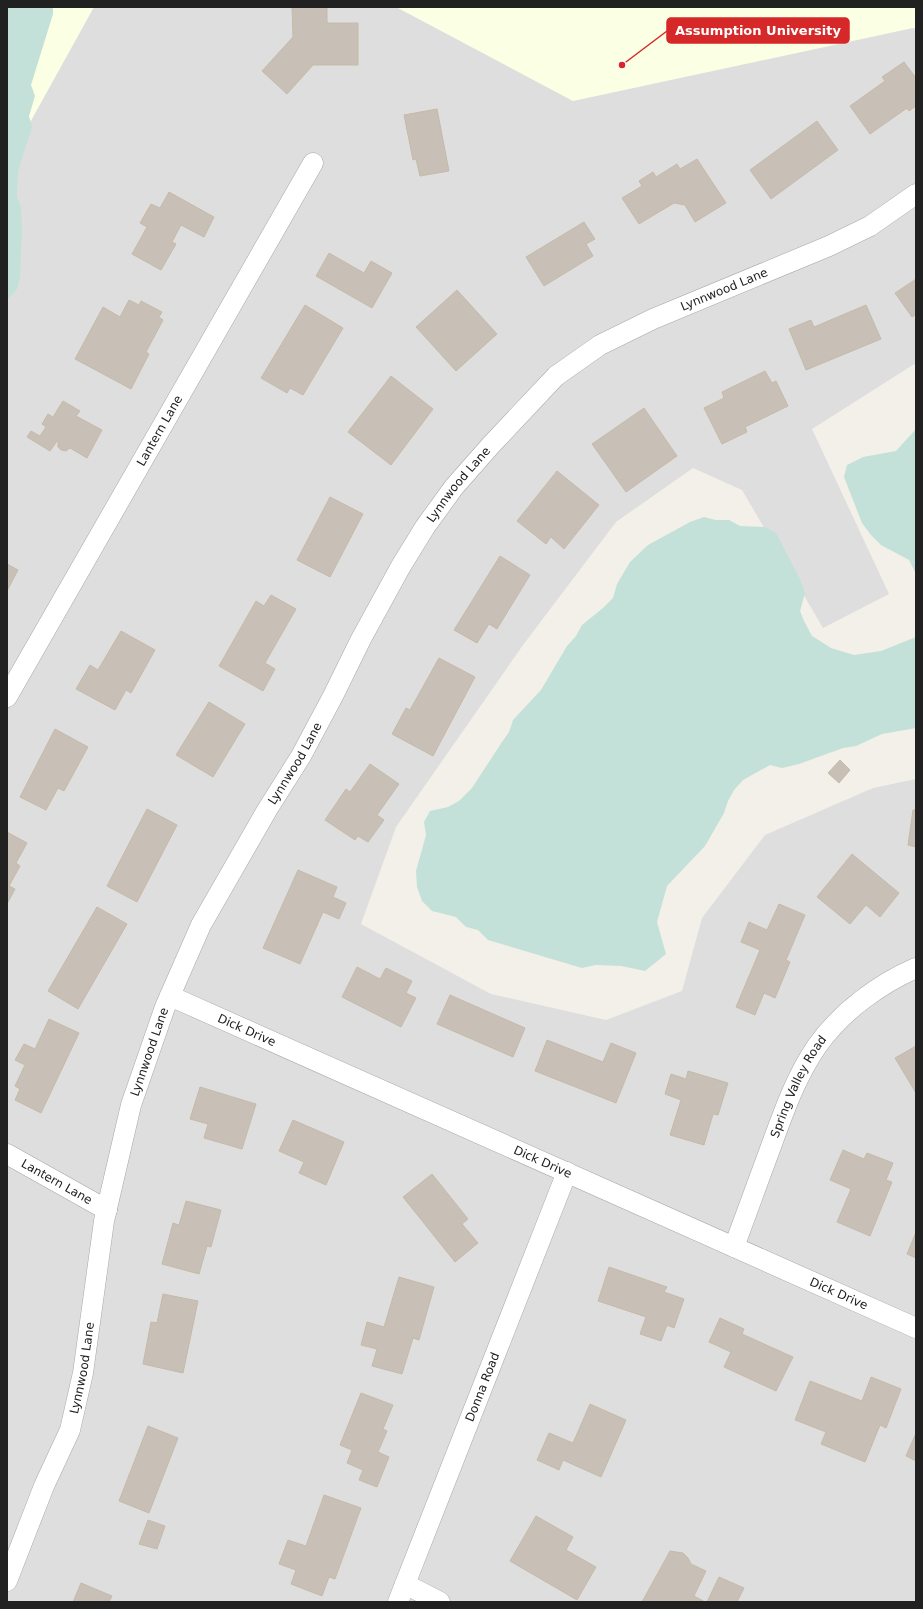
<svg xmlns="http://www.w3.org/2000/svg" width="923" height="1609" viewBox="0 0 923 1609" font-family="'DejaVu Sans',sans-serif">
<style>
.residential{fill:#dfdede}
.education{fill:#fbffe4}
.wetland{fill:#c3e1d8}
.building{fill:#c8c0b6;stroke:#c5baa8}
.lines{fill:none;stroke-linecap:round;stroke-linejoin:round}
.street-casing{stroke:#a8a8a8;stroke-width:21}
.street{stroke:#fff;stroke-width:20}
.labels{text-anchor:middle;stroke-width:3;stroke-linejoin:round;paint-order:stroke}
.street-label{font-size:12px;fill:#212121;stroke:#fff}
.leader{fill:none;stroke:#d62828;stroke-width:1.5}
.callout-dot{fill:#d62828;stroke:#fff;stroke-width:1.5}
.callout{fill:#d62828;stroke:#d62828;stroke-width:1.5}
.callout-label{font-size:13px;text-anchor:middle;font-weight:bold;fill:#fff}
</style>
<rect width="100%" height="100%" fill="#f2f0e8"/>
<path class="residential" d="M7,7H916V363L812,429L889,594L823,628L742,490L693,468L616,522L523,645L396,827L361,924L491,994L606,1020L682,991L702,918L765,835L873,788L916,779V1602H7Z"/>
<path class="education" d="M7,7H94L7,164Z
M396,7H916V29L913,28L573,101Z"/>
<path class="wetland" d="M7,7H53V14L31,85L35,96L29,116L32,127L18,171L17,197L21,207L22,228L20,277L17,289L7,300Z
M916,429V574L909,560L881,545L871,535L862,523L844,477L847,465L863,457L896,451Z
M704,517L716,520H729L740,526L765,527L776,533L800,579L805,593L800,611L804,621L812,636L831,648L854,655L881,651L916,637V728L882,734L856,746L843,748L799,764L782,768L770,765L743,780L734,790L728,801L724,813L705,846L667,886L657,922L666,954L645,971L621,966L596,965L582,968L488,940L478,930L466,927L456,917L432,911L422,901L417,887L416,871L426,835L424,822L430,811L448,807L459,801L472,788L502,742L509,732L513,720L541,690L567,646L576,636L582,625L603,608L613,598L617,584L630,562L648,545L690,522Z"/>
<path class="building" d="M292,7H327V23H358V65H313L287,94L262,71L293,37Z
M904,62L916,78V106L909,111L907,108L870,134L850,106L885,81L882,77Z
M437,109L449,171L420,176L416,159L413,160L404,115Z
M817,121L838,150L771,199L750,170Z
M697,159L726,203L695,222L685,205L674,203L639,224L622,198L642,186L639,181L653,172L656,177L677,164L680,169Z
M169,192L214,217L204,237L181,225L172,242L176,244L161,270L132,254L147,227L140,223L151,204L160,208Z
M584,222L595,239L586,244L593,256L544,286L526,257Z
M329,253L364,273L371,261L392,273L372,308L316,276Z
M916,279V314L912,317L895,293Z
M457,290L497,334L456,371L416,327Z
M129,300L139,305L141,301L162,312L159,317L163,320L146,352L149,354L131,389L75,359L103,307L120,317Z
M305,305L343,328L303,395L290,388L287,393L261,378Z
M866,305L881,339L806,370L789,329L811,320L814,327Z
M765,371L772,383L776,381L788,406L745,427L747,432L722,444L704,408L724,398L722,392Z
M391,376L433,409L391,465L348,432Z
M63,401L80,411L76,416L102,430L87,458L70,448L66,451L61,450L58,447V441H57L50,451L27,437L31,431L40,436L46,427L42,424L48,414L53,417Z
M644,408L677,456L626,492L592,444Z
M557,471L599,505L564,549L551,537L546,544L517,521Z
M330,497L363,514L330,577L297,560Z
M500,556L530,575L497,629L489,624L477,643L454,630Z
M7,564L18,570L7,591Z
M271,595L296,609L265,663L275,669L263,691L219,666L256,601L264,606Z
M121,631L155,650L131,693L126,690L115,710L76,689L90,665L98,670Z
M439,658L475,677L433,756L392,734L406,708L410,710Z
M209,702L245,724L213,777L176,755Z
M55,729L88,747L64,791L58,788L46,810L20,797Z
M840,760L850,770L839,783L828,773Z
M370,764L399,784L377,815L384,820L368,842L358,836L355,840L325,820L346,789L350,792Z
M147,809L177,825L137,902L107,886Z
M913,810H916V847L908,845Z
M7,832L27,843L16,863L20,866L9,886L15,889L7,904Z
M852,854L899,893L880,917L866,905L850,924L817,897Z
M298,870L337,887L333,897L346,903L339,919L323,912L300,964L263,948Z
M779,904L805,915L786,960L790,962L775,998L764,993L755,1015L736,1007L760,950L741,942L749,922L767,930Z
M97,907L127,924L78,1009L48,991Z
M357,967L380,979L386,968L412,981L406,993L416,998L401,1027L342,997Z
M450,995L525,1028L513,1057L437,1024Z
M49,1019L79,1033L41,1113L15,1100L20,1089L15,1086L25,1065L15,1060L24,1044L35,1049Z
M547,1040L603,1062L611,1043L636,1053L616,1103L535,1071Z
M916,1046V1093L895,1058Z
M688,1071L728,1083L718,1115L713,1114L704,1145L670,1135L681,1100L665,1094L671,1074L686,1079Z
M200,1087L256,1104L242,1149L204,1138L208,1124L190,1119Z
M293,1120L344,1142L326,1185L299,1173L304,1162L279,1151Z
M843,1150L864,1159L867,1153L893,1163L886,1180L892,1182L870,1236L837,1222L851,1189L830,1180Z
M432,1174L468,1219L462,1224L478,1243L455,1262L403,1197Z
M186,1201L221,1210L211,1247L207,1246L199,1274L162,1264L173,1223L179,1225Z
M916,1232V1258L907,1254Z
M609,1267L667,1287L664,1292L684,1299L674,1328L667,1325L661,1341L640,1334L646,1317L598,1301Z
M399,1277L434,1287L419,1340L413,1338L402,1374L372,1366L377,1349L361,1345L367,1322L384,1327Z
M163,1294L198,1301L183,1373L143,1364L151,1322L157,1323Z
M720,1318L744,1329L742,1334L793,1357L776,1391L724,1367L731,1352L709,1342Z
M871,1377L901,1389L886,1428L880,1425L865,1462L821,1444L826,1432L795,1420L810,1381L862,1401Z
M361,1393L393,1405L383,1429L387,1431L378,1452L389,1457L377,1487L359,1480L363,1470L347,1463L352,1450L340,1445Z
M590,1404L626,1420L601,1477L563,1460L559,1470L537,1460L549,1433L573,1443Z
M148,1426L178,1438L149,1513L119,1501Z
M916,1433V1461L906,1456Z
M324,1495L361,1508L335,1579L329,1577L322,1596L291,1584L296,1570L279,1564L288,1540L306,1546Z
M536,1516L573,1537L566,1550L596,1567L577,1600L510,1561Z
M148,1520L165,1526L157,1549L139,1544Z
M670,1551L683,1553L688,1558L691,1564L706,1571L694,1596L705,1602H642Z
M719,1577L744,1588L737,1602H707Z
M81,1583L112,1596L109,1602H73Z"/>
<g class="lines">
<defs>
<g id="street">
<path id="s1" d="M7,697L313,163"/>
<path id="s2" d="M170,996L916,1328"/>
<path id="s3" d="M7,1154L107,1210"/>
<path id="s4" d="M734,1247C747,1211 760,1176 773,1141C785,1108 797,1075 817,1046C841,1012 879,984 916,968"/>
<path id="s5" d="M7,1581L44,1486L70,1430L83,1373L104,1221L131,1105L165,1007L201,925L267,810L301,756L333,696L361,639L401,566L425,527L454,487L491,445L556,376L600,345L653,319L829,246L870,226L916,194"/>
<path d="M405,1584L440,1602"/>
<path id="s6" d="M398,1602L567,1172"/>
</g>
</defs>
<use href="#street" class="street-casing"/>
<use href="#street" class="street"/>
</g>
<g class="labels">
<g class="street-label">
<text dy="4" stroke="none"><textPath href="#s5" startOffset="1535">Lynnwood Lane</textPath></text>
<text dy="4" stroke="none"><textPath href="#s1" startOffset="307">Lantern Lane</textPath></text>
<text dy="4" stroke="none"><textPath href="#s5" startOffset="1199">Lynnwood Lane</textPath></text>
<text dy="4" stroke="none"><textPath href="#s5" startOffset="875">Lynnwood Lane</textPath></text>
<text dy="4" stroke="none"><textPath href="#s2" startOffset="84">Dick Drive</textPath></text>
<text dy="4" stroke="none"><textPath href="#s5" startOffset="551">Lynnwood Lane</textPath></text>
<text dy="4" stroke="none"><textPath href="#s4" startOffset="173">Spring Valley Road</textPath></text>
<text dy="4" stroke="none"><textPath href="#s2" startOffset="408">Dick Drive</textPath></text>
<text dy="4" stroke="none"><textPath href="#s3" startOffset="57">Lantern Lane</textPath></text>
<text dy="4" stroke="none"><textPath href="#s2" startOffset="732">Dick Drive</textPath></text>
<text dy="4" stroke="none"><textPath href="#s5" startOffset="227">Lynnwood Lane</textPath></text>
<text dy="4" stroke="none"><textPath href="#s6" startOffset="231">Donna Road</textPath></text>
</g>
</g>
<path class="leader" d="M622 65L667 31"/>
<circle class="callout-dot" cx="622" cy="65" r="4"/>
<rect class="callout" x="667" y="18" width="182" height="25" rx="4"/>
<g class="callout-label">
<text x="758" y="35">Assumption University</text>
</g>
<rect width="923" height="1609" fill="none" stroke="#212121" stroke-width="16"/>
</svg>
